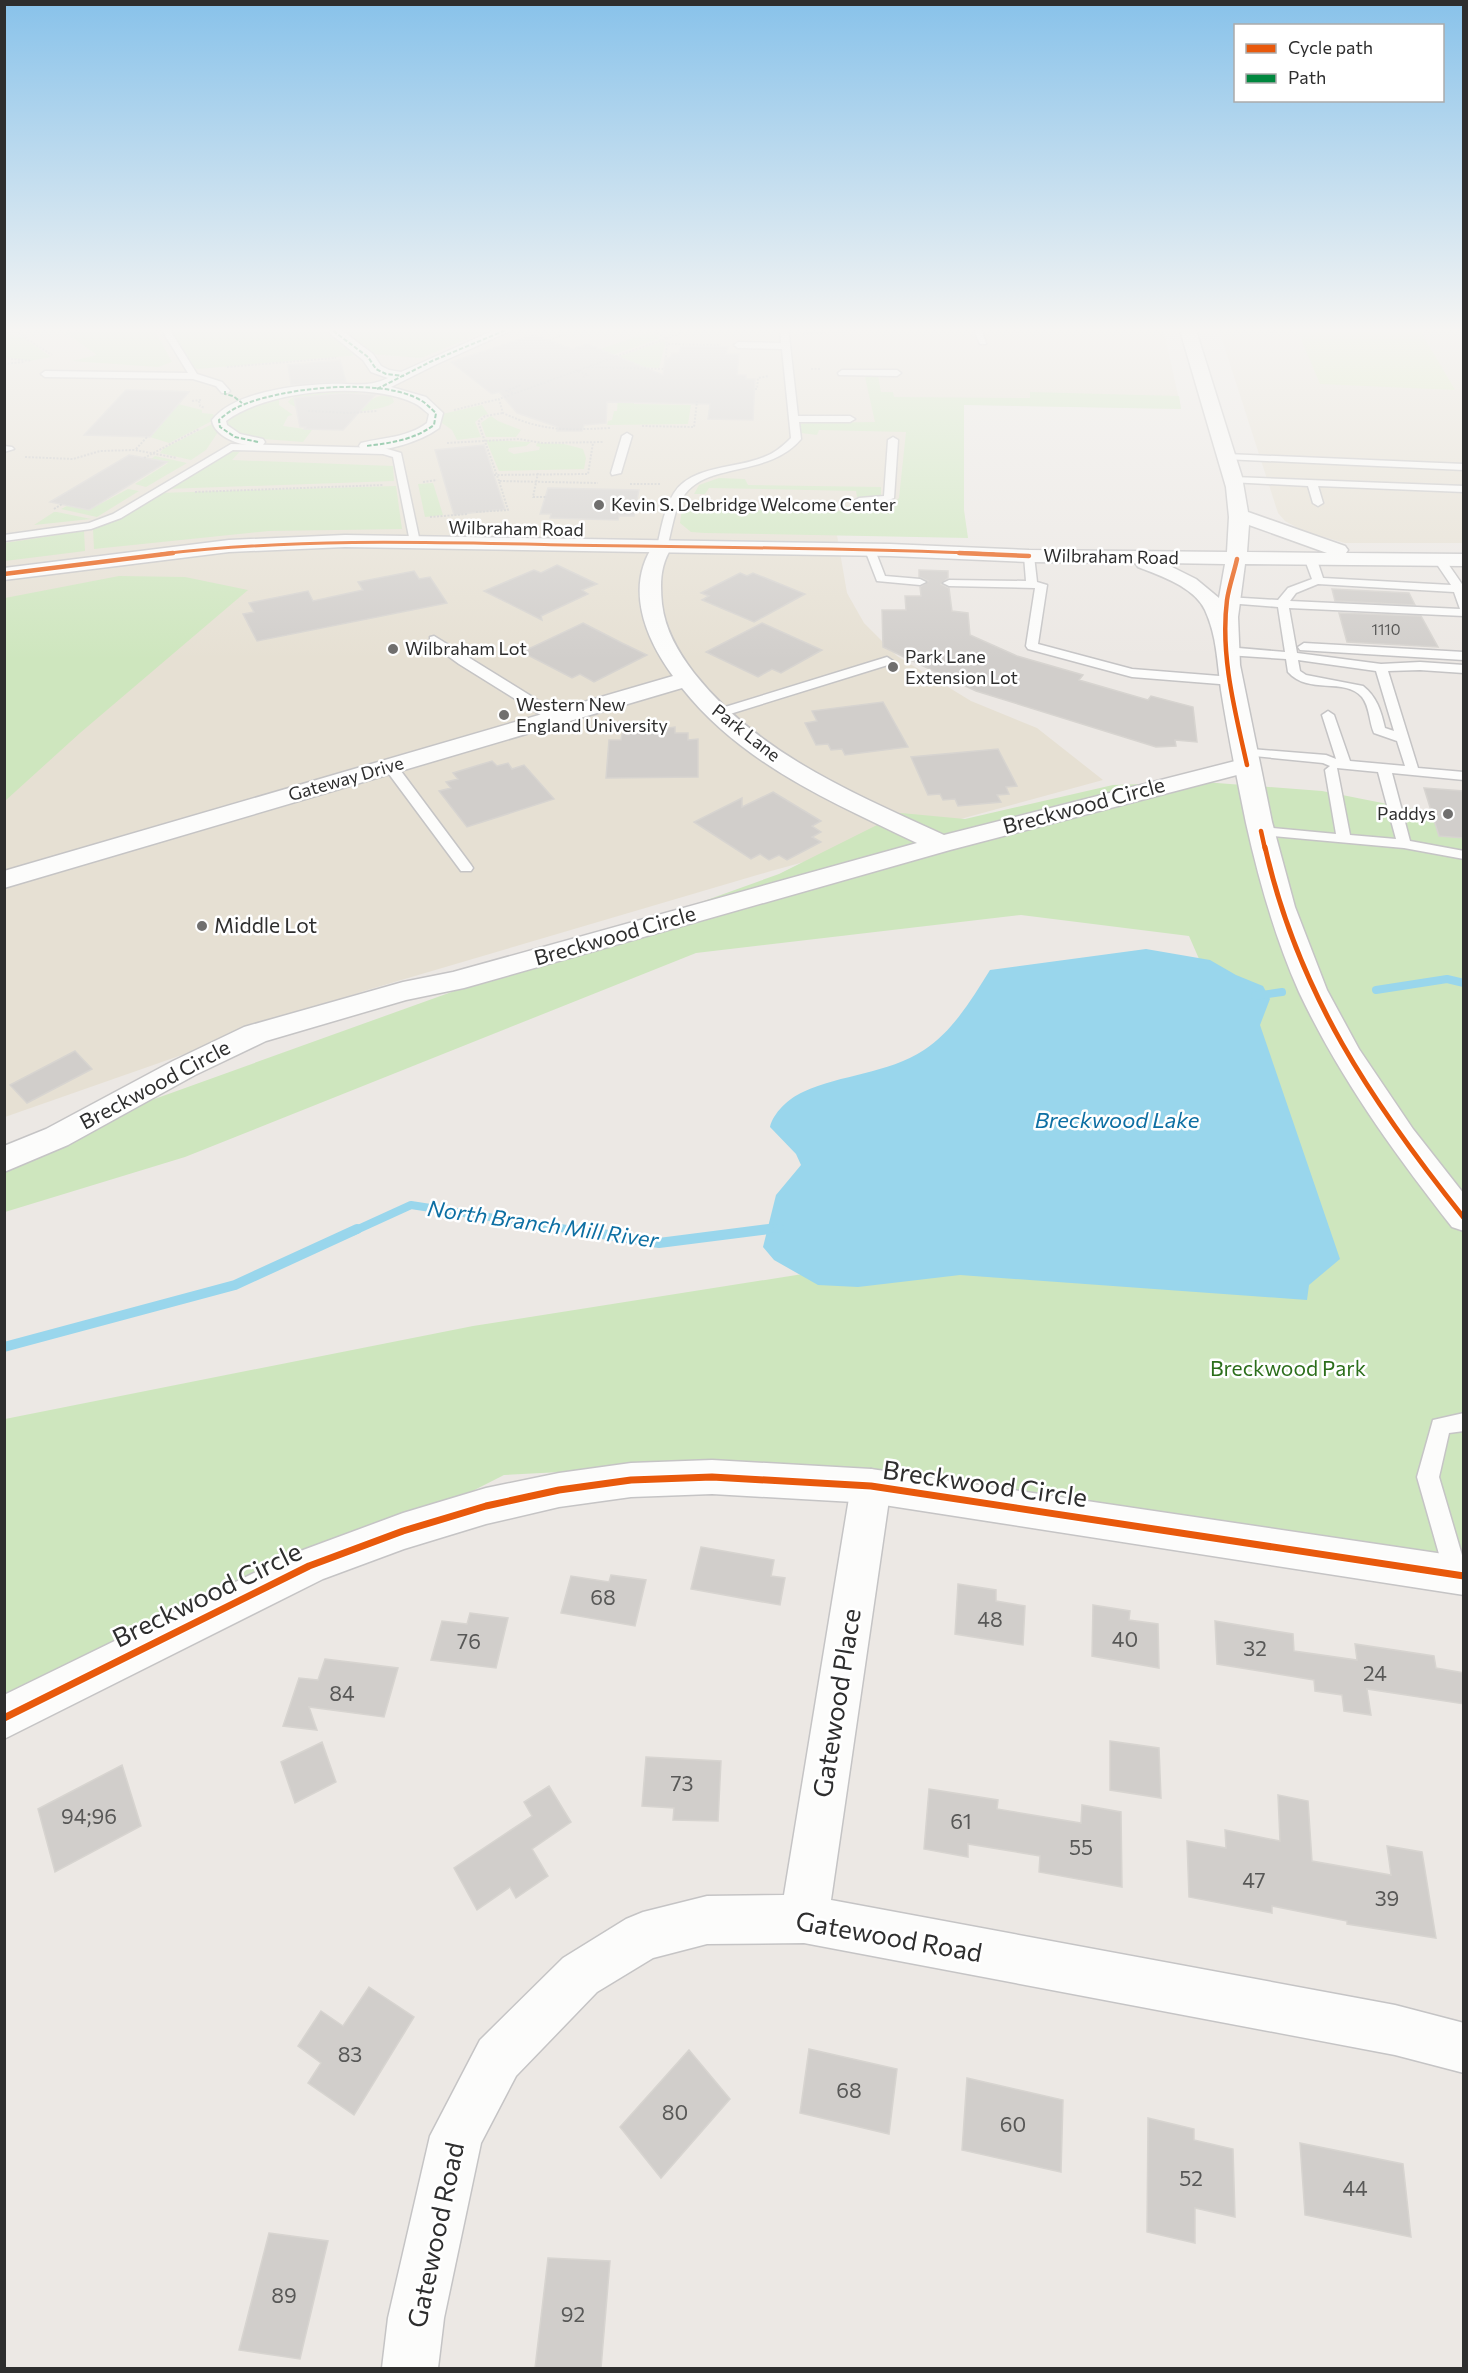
<svg xmlns="http://www.w3.org/2000/svg" width="1468" height="2373" viewBox="0 0 1468 2373" font-family="Commissioner,sans-serif">
<style>
.education{fill:#e6e0d3}
.green{fill:#cee6be}
.pitch{fill:#d9eabb}
.water{fill:#99d6ec}
.lines{fill:none;stroke-linecap:round;stroke-linejoin:round}
.stream-far1{stroke:#99d6ec;stroke-width:8}
.stream{stroke:#99d6ec;stroke-width:10}
.building{fill:#d1cecb;stroke:#d7d4d0;stroke-width:1.5}
.service-casing{stroke:#c5c4c5;stroke-width:3}
.pedestrian-casing{stroke:#c5c4c5;stroke-width:3}
.minor-casing{stroke:#c5c4c5;stroke-width:3}
.tertiary-casing{stroke:#c5c4c5;stroke-width:3}
.secondary-casing{stroke:#c5c4c5;stroke-width:3}
.path{stroke:#c9c9c8;stroke-width:2;stroke-dasharray:2 1.5;stroke-linecap:butt}
.service{fill:#fcfcfb;fill-rule:evenodd}
.pedestrian{fill:#fcfcfb;fill-rule:evenodd}
.minor{fill:#fcfcfb;fill-rule:evenodd}
.tertiary{fill:#fcfcfb;fill-rule:evenodd}
.secondary{fill:#fcfcfb;fill-rule:evenodd}
.quiet{stroke:#00873e;stroke-width:2;stroke-dasharray:4.5 2;stroke-linecap:butt}
.cycleway-far3-casing{stroke:#fff;stroke-width:5}
.cycleway-far2-casing{stroke:#fff;stroke-width:7}
.cycleway-far1-casing{stroke:#fff;stroke-width:9}
.cycleway-casing{stroke:#fff;stroke-width:10}
.cycleway-far3{stroke:#e8590c;stroke-width:3}
.cycleway-far2{stroke:#e8590c;stroke-width:4.5}
.cycleway-far1{stroke:#e8590c;stroke-width:5}
.cycleway{stroke:#e8590c;stroke-width:7}
.poi-dot{fill:#706f6e;stroke:#fff;stroke-width:2}
.labels{text-anchor:middle;stroke-width:5;stroke-linejoin:round;paint-order:stroke}
.far-number-label{font-size:15px;fill:#585857}
.far-poi-label{font-size:18px;fill:#2e2e2e;stroke:#fff;text-anchor:start}
.far-street-label{font-size:18px;fill:#2e2e2e;stroke:#fff}
.street-label{font-size:21px;fill:#2e2e2e;stroke:#fff}
.poi-label{font-size:21px;fill:#2e2e2e;stroke:#fff;text-anchor:start}
.park-label{font-size:21px;fill:#2c6e1b;stroke:#fff}
.near-number-label{font-size:21px;fill:#585857}
.water-label{font-size:22px;font-style:italic;fill:#0d6fa3;stroke:#fff}
.near-street-label{font-size:26px;fill:#2e2e2e;stroke:#fff}
</style>
<rect width="100%" height="100%" fill="#ece8e4"/>
<path class="education" d="M4,327H1163L1181,409L925,404L911,535H837L847,593L864,623L897,656L971,701L1037,728L1103,780L771,871L364,991L5,1117Z
M1218,327H1463V543H1345L1303,531L1285,521L1278,513Z"/>
<path class="green" d="M94,327H153L172,362L158,367L72,361L97,355L66,333Z
M168,327H322L360,355L197,369L192,366Z
M334,327H496L421,358L371,354Z
M648,333L659,336L658,339L595,361L606,352L600,349Z
M10,335L24,338L51,357L29,361L5,357V336Z
M664,341H666L659,368L594,365Z
M878,376L881,392H893L894,397L1030,398V392L1179,396L1181,409L964,405V510L968,538L705,533L691,532L680,523L682,509L858,511V505C870,505 890,508 899,498L906,432L819,430L817,435L801,433L799,430L800,424L807,423L875,422L865,377Z
M327,391L357,392L370,400C381,396 379,394 392,397L394,402C381,415 299,416 288,402C296,391 314,392 327,391Z
M287,395L279,400V405L293,415L288,416L283,426L312,430L303,442L249,438L227,429L225,421L247,404Z
M618,395L634,397V404L691,405L688,424L607,425L608,421L612,420L614,411H617Z
M178,404L202,410V413L213,414L214,416L212,421L169,443L150,437Z
M482,405L488,414L482,416L475,422L481,437L457,440L452,430L442,423V414Z
M491,416L498,421L521,430L516,437H486L481,423Z
M214,423L218,432L206,450L191,460L160,453L163,449Z
M486,440L531,442L526,446L509,448L508,451L514,454L539,450L540,447L536,446L537,443L564,444L583,449L586,458L584,469L499,471Z
M242,449L232,460L393,466L394,481L165,489L226,451Z
M155,456L187,463L146,487L135,484L168,463L151,459Z
M719,478L745,479L748,485L881,487V495L877,497H857L856,491L709,488L705,494H694L699,485Z
M433,483L443,515L425,517L418,484Z
M396,486L402,529L269,531L94,549L93,529L121,517L158,493Z
M128,489L139,491L97,517L61,509L67,506L89,510Z
M54,512H57L91,519L34,525Z
M84,531L85,551L5,561V543Z
M119,576L185,577L248,590L80,733L5,801V598Z
M1204,782L1322,791L1463,819V1574L751,1462L504,1475L5,1728V1419L473,1326L1221,1208L1258,1094L1189,936L1021,915L696,953L185,1157L5,1212L4,1144L85,1124L779,874L901,813L965,819L1113,785Z"/>
<path class="pitch" d="M1296,327H1418L1455,390L1320,384Z"/>
<path class="water" d="M1146,949L1210,960L1236,975L1263,986L1270,999L1260,1025L1340,1259L1309,1285L1307,1300L960,1275L858,1287L818,1285L774,1260L763,1247L776,1195L801,1165L796,1154L770,1127C773,1113 789,1098 803,1092C842,1074 887,1074 924,1050C953,1031 972,999 990,970Z"/>
<g class="lines">
<path class="stream-far1" d="M1376,990L1447,979L1464,983
M1255,996L1282,992
M354,1231L411,1205L580,1231
M757,1231L780,1228"/>
<path class="stream" d="M570,1229L659,1243L769,1229
M4,1347L235,1285L357,1229"/>
</g>
<path class="building" d="M533,335L572,349L587,344L663,375L665,358H670L672,353H679L681,346L728,347L726,354H739L737,375H746V379H755L753,420L708,419L710,404L607,402L606,423L584,425L582,431H557L558,427L517,413L499,392L492,394L451,362Z
M340,360L346,382L291,385L288,365Z
M126,390L170,391L189,392L150,437L84,435Z
M345,393L375,395L343,430L304,429L306,427H300L294,398Z
M484,445L505,509L454,515L435,450Z
M129,455L167,462L89,510L50,502Z
M548,488L639,490L634,516H619L618,520L550,518L551,514H540Z
M557,565L597,584L582,590L588,594L541,616L542,620L484,591L534,570L541,573Z
M919,570L948,571V578L941,584L949,588L952,611L968,613L970,635L1017,656L1083,675L1079,680L1148,700L1151,696L1193,707L1197,742L1175,740L1176,746L1156,747L976,691L883,647L882,610H906L905,596H921L920,587L928,581L919,577Z
M414,571L419,579L430,577L447,603L257,641L243,614L254,612L249,603L308,591L313,601L363,590L358,582Z
M740,573L747,576L753,573L805,594L754,622L702,600L709,596L701,593Z
M1332,589L1409,593L1415,605L1335,601Z
M1339,613L1421,616L1438,647L1347,642Z
M583,623L622,643L647,655L594,682L580,674L572,678L522,652Z
M762,623L822,650L781,673L772,669L758,677L706,652Z
M883,702L908,747L845,755L842,749L831,750L828,744L816,745L805,723L817,721L812,711Z
M675,727V733H688V740L698,739V777L606,778L609,740H621L622,734Z
M998,749L1017,786L1006,787L1009,794L997,795L1001,802L958,806L955,799L943,800L940,794L928,795L911,757Z
M492,761L497,766L508,763L512,769L524,765L554,799L467,827L439,791L451,788L446,782L458,779L453,773Z
M1424,788L1464,791V838L1439,836Z
M773,792L821,821L812,826L821,832L812,837L821,842L787,860L779,855L769,860L760,854L751,859L694,822L742,798V807Z
M75,1051L92,1069L27,1103L10,1085Z
M701,1547L774,1560L771,1576L785,1578L780,1605L691,1589Z
M611,1575L646,1580L635,1626L561,1613L571,1576L609,1582Z
M958,1584L996,1590V1601L1025,1606L1023,1645L955,1634Z
M1093,1605L1130,1611L1129,1620L1158,1624L1159,1668L1092,1656Z
M470,1613L508,1618L496,1668L431,1660L442,1621L467,1624Z
M1215,1621L1293,1634L1294,1651L1357,1660L1355,1644L1434,1656L1436,1668L1464,1673V1704L1367,1689L1371,1715L1344,1711L1342,1695L1315,1691L1314,1680L1217,1664Z
M325,1659L398,1668L384,1717L309,1707L317,1730L283,1726L299,1678L318,1680Z
M1110,1741L1159,1748L1161,1798L1110,1790Z
M322,1742L336,1782L295,1803L281,1762Z
M646,1757L721,1761L718,1821L673,1820L674,1808L642,1806Z
M122,1765L141,1826L55,1872L38,1809Z
M549,1786L571,1822L532,1849L548,1876L516,1898L510,1887L477,1910L454,1868L532,1816L524,1802Z
M929,1789L998,1800L997,1809L1081,1823L1082,1805L1121,1812L1122,1887L1039,1872L1040,1856L968,1844V1857L924,1849Z
M1278,1795L1308,1801L1312,1861L1391,1875L1387,1846L1422,1852L1436,1938L1347,1924V1921L1272,1906V1913L1189,1897L1187,1841L1226,1848L1225,1830L1280,1841Z
M369,1987L414,2017L354,2115L308,2083L321,2063L298,2046L321,2011L343,2026Z
M809,2049L897,2069L889,2134L800,2113Z
M689,2050L730,2099L661,2178L620,2127Z
M967,2078L1063,2100L1061,2172L962,2150Z
M1148,2118L1194,2129V2140L1233,2149L1235,2217L1195,2208V2243L1147,2232Z
M1300,2143L1403,2164L1411,2237L1305,2215Z
M269,2233L328,2241L300,2359L239,2350Z
M548,2258L610,2261L601,2368H535Z"/>
<g class="lines">
<defs>
<path id="service" d="M160,327H168L197,374L222,382L230,391L228,393H222L216,386L193,379L45,377L41,374L45,371L188,373Z
M780,327H788L798,416H850L855,419L850,422H799L801,439C769,477 709,462 685,494C674,507 672,531 667,547L662,550L658,549L657,547C661,529 664,509 674,493C692,465 736,469 764,457C775,453 783,446 791,438L782,349L738,348L734,345L738,342L781,343Z
M973,327H981L986,344H980Z
M842,370H897L901,373L897,376L839,375L838,373Z
M627,433L632,436L621,473L612,475L611,473L622,436Z
M893,437L898,440L894,498L877,504L855,503L854,501L859,498L884,496L888,440Z
M231,444L384,448L401,453L420,542L415,545L410,542L393,457L383,454L233,450L121,518L91,529L4,541V535L89,523L113,514Z
M4,446L12,447L14,449L4,452Z
M1227,454L1464,464V470L1224,459V455Z
M1234,477L1464,486V492L1318,486L1323,503L1318,506L1313,503L1308,486L1230,482L1229,480Z
M870,547L875,550L885,576L920,579L926,582L920,585L877,581L865,550Z
M1029,553L1034,556L1037,582L1047,585L1038,644L1132,669L1232,677L1238,681L1232,685L1132,677L1028,649L1026,646L1035,588L949,586L943,583L949,580L1026,581L1024,556Z
M1311,557L1317,560L1323,578L1451,585L1434,560L1440,557L1444,558L1464,587V616L1289,608L1297,653L1381,664L1420,662L1464,665V673L1420,670L1388,671L1418,768L1464,772V780L1392,773L1410,841L1464,851V859L1404,848L1261,835L1254,831L1261,827L1336,834L1325,770L1330,766L1323,763L1244,755L1239,754L1237,751L1239,748L1326,755L1336,759L1322,715L1328,711L1334,715L1350,761L1405,766L1397,741L1374,733C1369,722 1370,707 1362,697C1345,677 1308,695 1288,672L1286,659L1227,655L1221,651L1227,647L1285,652L1278,607L1227,603L1221,600L1227,597L1278,600L1288,588L1312,579L1305,560ZM1318,584L1454,592L1460,609L1290,601L1296,593ZM1298,660L1376,671L1394,731L1385,728C1381,711 1377,697 1363,686L1306,675L1300,671ZM1337,768L1378,772L1396,839L1350,835Z
M434,636L547,706L563,719L557,723L552,722L459,664L430,643V637Z
M1304,643L1464,652V660L1300,650L1298,647Z
M887,657L893,661L891,664L717,718L711,714L712,711Z
M390,762L395,763L471,865L473,868L471,871H461L383,766Z
M1464,1413V1431L1449,1433L1439,1477L1464,1562V1582L1456,1585L1448,1582L1445,1575L1417,1477L1433,1420Z"/>
<path id="pedestrian" d="M322,327H337L373,354L381,366L389,370L401,372L501,327H519L437,364L391,387L426,397L443,413L439,428C422,441 382,454 361,449L359,446L361,443C384,437 407,438 427,423L429,414C424,410 419,405 414,403C368,381 266,390 226,421L227,425L240,434L263,439L265,442L263,445C247,449 214,438 212,420C234,392 295,385 329,384C351,383 368,388 388,378L371,372L363,360Z"/>
<path id="minor" d="M662,541L669,543L672,547C660,565 660,583 662,604C665,630 678,652 694,673C758,754 853,793 944,835L1247,758L1256,760L1259,765L1256,770L950,850L464,988L406,1000L266,1041L195,1075L68,1145L4,1172V1146L46,1129L173,1061L244,1027L403,982L453,972L917,843C832,802 742,764 682,688L4,888V871L673,676C645,638 624,586 655,543Z
M871,1469L885,1474L891,1486L831,1900L1395,2005L1464,2023V2073L1395,2055L804,1943L707,1944L653,1958L597,1992L516,2076L481,2143L444,2318L438,2368H382L388,2318L430,2136L480,2040L563,1958L626,1919L643,1912L707,1896L784,1895L851,1486L857,1474Z"/>
<path id="tertiary" d="M712,1460L871,1469L1464,1557V1595L871,1503L712,1494L631,1497L559,1507L486,1524L404,1549L323,1579L4,1739V1695L295,1553L403,1513L486,1488L559,1473L631,1463Z"/>
<path id="secondary" d="M1179,327H1195L1242,477L1248,512L1345,546L1348,550L1346,553L1464,554V566L1245,564L1238,617L1240,665L1272,822L1295,907L1327,990L1359,1049L1413,1129L1464,1194V1231L1452,1227C1394,1153 1339,1077 1299,992C1275,938 1259,881 1246,823C1237,779 1228,734 1221,690C1217,662 1217,636 1205,610C1194,587 1161,576 1138,567L1135,563L1029,562L890,556L345,547L229,552L4,580V568L229,540L345,535L890,544L1029,550L1227,552L1229,517L1226,487ZM1249,525L1327,553L1247,552ZM1164,563L1225,564L1219,598L1196,579Z"/>
</defs>
<use href="#service" class="service-casing"/>
<use href="#pedestrian" class="pedestrian-casing"/>
<use href="#minor" class="minor-casing"/>
<use href="#tertiary" class="tertiary-casing"/>
<use href="#secondary" class="secondary-casing"/>
<path class="path" d="M10,328L52,355
M654,332L667,338L666,358
M803,334L903,327
M4,335L27,327
M549,341L564,334L560,327
M668,344L721,345
M4,358L32,361
M4,364L24,362
M227,367L336,358
M588,367L663,369
M811,369H821
M575,370L588,375L583,377
M755,389H757L758,378L769,376
M513,393L506,391L521,385
M192,401L201,400
M199,401L200,406L205,408
M454,410L499,399
M308,411L350,413L378,411
M642,426L694,427L697,401
M610,428C566,430 544,432 503,413L499,399L695,328L730,329
M447,443L519,439L542,443L604,442
M136,449L147,437
M25,457L73,459L100,451L135,450L177,458
M144,458L199,429
M538,473L533,497H546
M494,475L588,474L593,443
M499,481L478,422L485,416L503,413
M423,482L437,480
M630,484H661
M195,492L383,485
M54,509L62,504
M476,512L508,510L499,481L598,483
M430,517L468,514"/>
<use href="#service" class="service"/>
<use href="#pedestrian" class="pedestrian"/>
<use href="#minor" class="minor"/>
<use href="#tertiary" class="tertiary"/>
<use href="#secondary" class="secondary"/>
<path class="quiet" d="M328,327L368,357L376,369L386,374L404,376
M377,389L432,361L513,327
M225,391V394L233,396L242,403
M258,442L235,437L220,427L219,420C225,415 231,410 238,407C278,388 382,376 422,401C427,404 431,409 436,413L434,425C414,440 390,443 366,446"/>
<defs>
<path id="cycleway-far3" d="M161,554C295,538 429,542 564,545C707,547 851,548 994,554"/>
<path id="cycleway-far2" d="M959,553L1029,556
M1237,559C1234,573 1229,586 1227,600C1220,655 1235,711 1247,765
M4,574L173,553
M1261,831L1265,849"/>
<path id="cycleway-far1" d="M1265,847C1298,993 1372,1103 1464,1218"/>
<path id="cycleway" d="M4,1718L309,1566L403,1531L486,1506L559,1490L631,1480L712,1477L871,1486L1464,1576"/>
</defs>
<use href="#cycleway-far3" class="cycleway-far3-casing"/>
<use href="#cycleway-far2" class="cycleway-far2-casing"/>
<use href="#cycleway-far1" class="cycleway-far1-casing"/>
<use href="#cycleway" class="cycleway-casing"/>
<use href="#cycleway-far3" class="cycleway-far3"/>
<use href="#cycleway-far2" class="cycleway-far2"/>
<use href="#cycleway-far1" class="cycleway-far1"/>
<use href="#cycleway" class="cycleway"/>
</g>
<linearGradient id="sky" x2="0" y2="1"><stop stop-color="#88c2ea"/><stop offset="0.5" stop-color="#f6f5f3"/><stop offset="1" stop-color="#f6f5f3" stop-opacity="0"/></linearGradient>
<rect width="1468" height="660" fill="url(#sky)"/>
<g class="poi-dot">
<circle cx="599" cy="505" r="6"/>
<circle cx="393" cy="649" r="6"/>
<circle cx="893" cy="667" r="6"/>
<circle cx="504" cy="715" r="6"/>
<circle cx="1448" cy="814" r="6"/>
<circle cx="202" cy="926" r="6"/>
</g>
<g class="labels">
<g class="far-number-label">
<text x="1386" y="635">1110</text>
</g>
<g class="far-poi-label">
<text x="611" y="511">Kevin S. Delbridge Welcome Center</text>
<text x="405" y="655">Wilbraham Lot</text>
<text x="905" y="663">Park Lane<tspan x="905" dy="21">Extension Lot</tspan></text>
<text x="516" y="711">Western New<tspan x="516" dy="21">England University</tspan></text>
<text x="1436" y="820" text-anchor="end">Paddys</text>
</g>
<g class="far-street-label">
<text transform="translate(516 529) rotate(1)" y="6">Wilbraham Road</text>
<text transform="translate(1111 557) rotate(1)" y="6">Wilbraham Road</text>
<text transform="translate(746 733) rotate(38)" y="6">Park Lane</text>
<text transform="translate(346 779) rotate(-16)" y="6">Gateway Drive</text>
</g>
<g class="street-label">
<text transform="translate(1084 806) rotate(-15)" y="7">Breckwood Circle</text>
<text transform="translate(615 936) rotate(-16)" y="7">Breckwood Circle</text>
<text transform="translate(155 1085) rotate(-28)" y="7">Breckwood Circle</text>
</g>
<g class="poi-label">
<text x="214" y="933">Middle Lot</text>
</g>
<g class="park-label">
<text x="1288" y="1376">Breckwood Park</text>
</g>
<g class="near-number-label">
<text x="603" y="1605">68</text>
<text x="990" y="1627">48</text>
<text x="1125" y="1647">40</text>
<text x="469" y="1649">76</text>
<text x="1255" y="1656">32</text>
<text x="1375" y="1681">24</text>
<text x="342" y="1701">84</text>
<text x="682" y="1791">73</text>
<text x="89" y="1824">94;96</text>
<text x="961" y="1829">61</text>
<text x="1081" y="1855">55</text>
<text x="1254" y="1888">47</text>
<text x="1387" y="1906">39</text>
<text x="350" y="2062">83</text>
<text x="849" y="2098">68</text>
<text x="675" y="2120">80</text>
<text x="1013" y="2132">60</text>
<text x="1191" y="2186">52</text>
<text x="1355" y="2196">44</text>
<text x="284" y="2303">89</text>
<text x="573" y="2322">92</text>
</g>
<g class="water-label">
<text x="1117" y="1128">Breckwood Lake</text>
<text transform="translate(543 1224) rotate(8)" y="8">North Branch Mill River</text>
</g>
<g class="near-street-label">
<text transform="translate(985 1484) rotate(8)" y="9">Breckwood Circle</text>
<text transform="translate(207 1595) rotate(-26)" y="9">Breckwood Circle</text>
<text transform="translate(837 1703) rotate(-81)" y="9">Gatewood Place</text>
<text transform="translate(889 1937) rotate(10)" y="9">Gatewood Road</text>
<text transform="translate(436 2235) rotate(-78)" y="9">Gatewood Road</text>
</g>
</g>
<rect width="1468" height="2373" fill="none" stroke="#2e2e2e" stroke-width="12"/>
<rect x="1234" y="24" width="210" height="78" fill="#ffffff" stroke="#ababab" stroke-width="1.5"/>
<rect x="1246" y="44" width="30" height="9" fill="#e8590c" stroke="#ababab" stroke-width="1.5"/>
<text x="1288" y="54" font-size="18" fill="#2e2e2e">Cycle path</text>
<rect x="1246" y="74" width="30" height="9" fill="#00873e" stroke="#ababab" stroke-width="1.5"/>
<text x="1288" y="84" font-size="18" fill="#2e2e2e">Path</text>
</svg>
